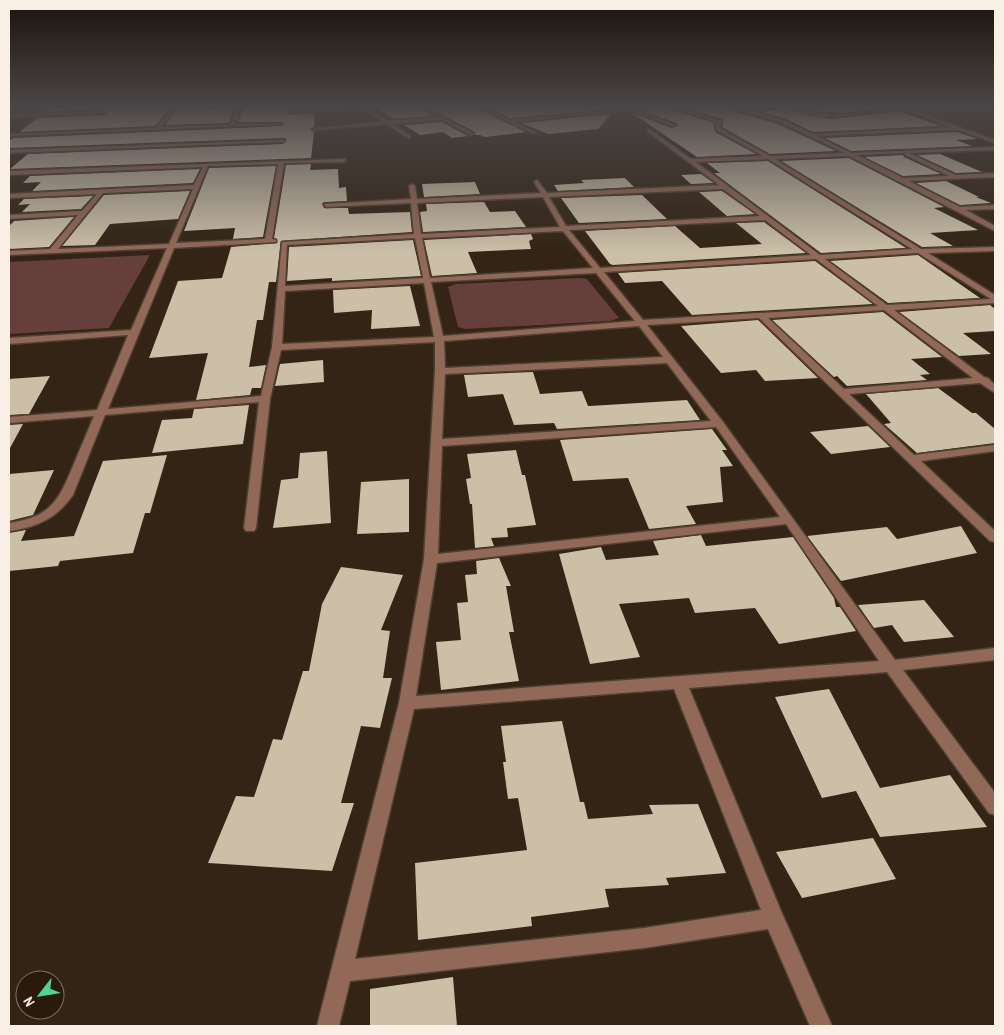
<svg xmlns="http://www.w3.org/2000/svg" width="1004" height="1035" viewBox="0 0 1004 1035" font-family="'Archivo Narrow',sans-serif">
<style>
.green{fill:#663e3c}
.building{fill:#cbbfa8}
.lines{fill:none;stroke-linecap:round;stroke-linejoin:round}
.minor-casing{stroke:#4f4032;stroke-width:3}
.minor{fill:#926958;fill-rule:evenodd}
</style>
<rect width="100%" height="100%" fill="#332415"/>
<path class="green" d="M150,255L109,328L9,334V262Z
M580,278L587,279L619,318L610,321L465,329L458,327L448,287L456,284Z"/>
<path class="building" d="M50,107H171L155,126L20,132L37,118L104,115L106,113L102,109L44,112Z
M179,107H207L205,109L234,108L229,123L165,125Z
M316,107L287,112L289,115L315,113L314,127L310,129L314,132L311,158L10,169L28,154L283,144L287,140L285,138L9,148V141L13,138L282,126L284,124L282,122H238L243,108Z
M375,107H418L432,116L394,119Z
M427,107H475L526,132L485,137L480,135H475V132Z
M486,107H617L616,109L510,118Z
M655,107H669L670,109L714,123L715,132L756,154L697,157L632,113L671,128L678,126L677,123L641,111L653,109Z
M681,107H725L726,109L778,124L836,151L770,154L722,127L723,119Z
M782,107H788L804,115L832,119L899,111L941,126L813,132L784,118L759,112L780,109Z
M797,107H894L842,113L817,111Z
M611,114L598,129L548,134L521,123Z
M442,122L468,136L452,138L443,132L420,135L404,125Z
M957,132L977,139L956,140L972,146L851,151L825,138Z
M940,154L982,172L956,173L917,155Z
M903,155L904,157L941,174L903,176L864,157Z
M849,158L944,207L934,208L978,230L930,233L953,246L922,247L781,161Z
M768,161L906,248L821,253L714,173H720L707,163Z
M311,164L310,170L338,169L339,188L346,187L347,201L324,202L322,204L324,208H348L349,214L410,212L412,232L281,241L276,282H269L263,320H257L249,367L266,365L261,388H252L250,395L196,400L208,353L149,358L178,281L222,278L231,247L277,243V239L274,238L286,165Z
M276,166L263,237L233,239L235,228L184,231L209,168Z
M200,169L193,183L32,191L41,182L23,183L30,176Z
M701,174L714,183L691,184L681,175Z
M625,178L634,187L558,191L554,185L584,183L581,180Z
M946,181L979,197H976L991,203L960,205L916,183Z
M475,182L480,194L424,197L422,184Z
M190,191L178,219L110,224L95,245L62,246L104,195Z
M722,191L755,214L727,216L699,192Z
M642,195L667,219L579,223L561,198Z
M93,196L81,209L22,212L30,204L18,205L24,199Z
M484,202L490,212L515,211L526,227L423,232L420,212L427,211L426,204Z
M74,217L49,247L9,249V226L14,221Z
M764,222L806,253L613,265L610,264L585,231L675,226L700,248L762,244L736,223Z
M531,234L533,239L529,241L531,249L468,252L477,273L432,276L424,240Z
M413,240L421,276L332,281V278L287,281L289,247Z
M918,255L980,298L888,303L830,261Z
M815,261L873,304L692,315L662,281L625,283L618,273Z
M410,286L420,326L371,329L372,310L334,313L333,290Z
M990,305L995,309V331L963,333L991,354L959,356L899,312Z
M883,312L942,357L911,359L930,374L920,375L927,380L847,386L837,376L834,377L772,320Z
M758,320L818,378L765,381L756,370L721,373L681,326Z
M323,360L324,382L275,386L280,364Z
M533,372L540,394L582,391L588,406H590L687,400L700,420L557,429L554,423L514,425L503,394L468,397L464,375Z
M50,376L29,414L9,415V379Z
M938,388L972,413H976L995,429V443L917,453L884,424L891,423L866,394Z
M249,405L243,444L152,453L162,420L192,418L194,409Z
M23,424L9,450V425Z
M868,426L890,447L831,454L810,432Z
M712,429L727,450H722L733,466L720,467L723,502L686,506L696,524L649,529L628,478L573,481L560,440Z
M516,450L522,475H525L536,525L507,528L508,537L491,538L494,546L475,548L472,504H470L466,479L471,478L467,454Z
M327,451L331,523L273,528L281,480L298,478L300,453Z
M167,455L150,513H145L133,553L60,561L58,566L9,571V533L26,530L21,541L74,536L103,461Z
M54,470L33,515L9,521V474Z
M409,479V532L357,534L361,482Z
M961,526L977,553L841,581L807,536L887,527L897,539Z
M701,535L706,546L793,537L834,598L836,607H840L856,631L779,644L755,608L695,613L689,598L619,604L640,657L590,664L559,554L601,547L606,560L659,555L653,541Z
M499,558L511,586H506L514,632H509L519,681L441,690L436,642L461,640L457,603L468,602L465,575L477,574L476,561Z
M341,567L403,575L381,630L390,631L383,678H392L380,728L361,726L341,803H354L332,871L208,863L236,796L254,797L273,739L282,740L303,671H309L322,604Z
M924,600L954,637L904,642L892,625L874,628L858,605Z
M829,689L880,788L950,775L987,827L880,837L856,791L822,798L775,697Z
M562,721L580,802H584L588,819L653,814L649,805L698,804L726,873L666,878L669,885L605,889L609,907L531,917L532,926L418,940L415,863L527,850L518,798L508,799L503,762H506L501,726Z
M873,838L896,879L802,898L776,852Z
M453,977L457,1026H370V989Z"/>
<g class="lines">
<defs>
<path id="minor" d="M173,107H177L161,127L230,125L237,107H241L235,124H282L9,136V134L156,128Z
M346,107H358L289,113L291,112Z
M361,107H365L388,121L438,117L420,107H424L474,134L470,135L442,120L392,124L411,136L409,138L386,124L314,130L312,129L383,122Z
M477,107H482L510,120L653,107L633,110L676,125L672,126L630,110L514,122L536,132L534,134Z
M671,107H676L722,121L720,128L770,156L844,153L779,122L727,107L747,111L749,109L780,107L750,111L783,120L813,134L950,127C939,123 910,109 899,109C861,110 829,127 790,107L817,113L842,115L908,107L907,108L995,140V143L957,130L818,136L851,153L995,147V150L909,153L956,175L995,173V177L909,181L960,207L995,205V209L966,210L995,226V231L849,156L775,159L921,249L995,247V251L928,253L995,295V303L894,310L984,377L988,378L995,385V393L980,383L849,394L914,455L995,445V451L921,461L995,531V542L990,541L759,318L647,325L723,422L895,660L995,648V660L903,670L995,793V815L989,813L887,672L689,688L781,911L832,1026H810L768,929L644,948L350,981L339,1026H317L399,703L424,559L435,371V342L281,350L270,399L256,528L254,531H246L244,528L259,402L105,415L73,495C57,518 36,528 9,531V523C50,517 58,502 73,466C80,449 87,433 94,416L9,423V417L97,410L128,335L9,344V338L131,330L167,248L9,255V251L50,249L78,215L9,219V215L82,211L97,194L9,198V194L194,185L203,167L9,175V171L346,159L344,162L284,163L272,239L276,240V242L174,248L108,409L261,396L272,347L282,242L414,234L411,203L326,207L324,204L411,199L409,186L412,184L415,186L417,199L541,193L534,182L537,180L547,193L719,185L647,131L649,129L691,159L763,156L716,130L715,125L717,122ZM905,153V155L949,176L903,178L857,155ZM768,159L912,249L820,255L696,162ZM278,164L265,239L176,243L208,166ZM193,189L169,244L58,249L103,193ZM723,189L760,216L566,226L549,197ZM543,197L560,227L421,234L417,203ZM765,220L811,255L600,268L569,230ZM563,231L593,268L430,278L422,238ZM415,238L423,278L285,286L287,245ZM918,253L991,299L887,305L825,259ZM816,259L878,306L643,320L604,272ZM596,273L635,321L443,336L431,282ZM424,283L434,337L282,344L285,291ZM884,310L973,378L844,389L768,318ZM639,326L663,357L445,368L444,341ZM667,363L711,421L442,439L445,374ZM716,427L780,517L438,554L442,446ZM786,524L879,661L416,696L437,563ZM674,689L761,910L644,928L355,959L414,709Z
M979,107H995V108L919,111Z
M102,111L104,113L9,117V115Z
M285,140L283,142L9,153V150Z"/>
</defs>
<use href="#minor" class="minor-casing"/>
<use href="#minor" class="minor"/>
</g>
<linearGradient id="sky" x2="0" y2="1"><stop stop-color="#1c140c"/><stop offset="0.42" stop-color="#4a4546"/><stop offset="1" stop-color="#4a4546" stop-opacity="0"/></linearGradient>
<rect width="1004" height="252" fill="url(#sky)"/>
<rect width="1004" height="1035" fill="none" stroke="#faefe5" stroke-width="20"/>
<g transform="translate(40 995) rotate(239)"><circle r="24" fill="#291a0c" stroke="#7d6f63"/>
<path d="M0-4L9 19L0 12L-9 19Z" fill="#51d398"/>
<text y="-8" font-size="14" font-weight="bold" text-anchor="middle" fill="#faefe5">N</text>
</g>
</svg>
